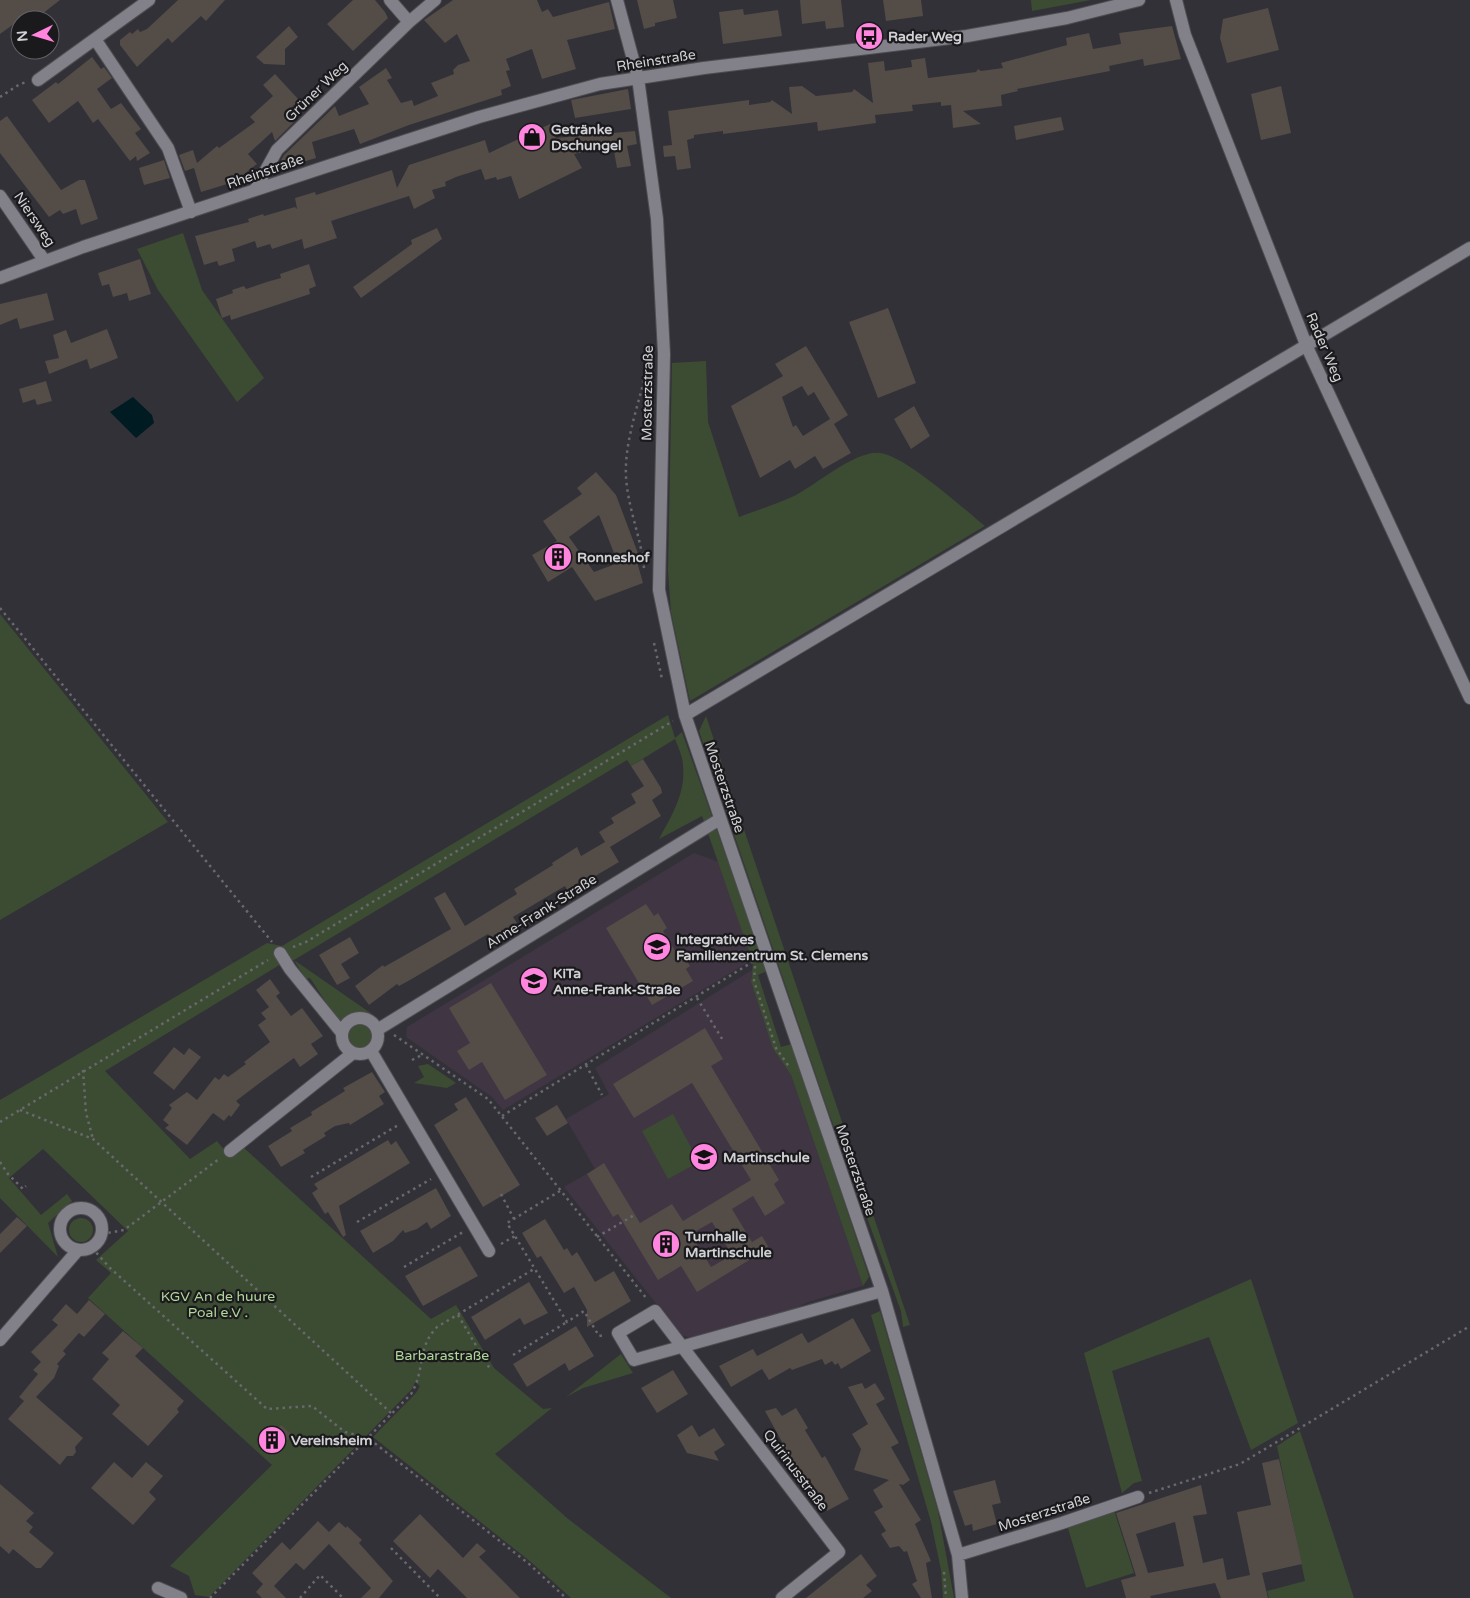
<svg xmlns="http://www.w3.org/2000/svg" width="1470" height="1598" viewBox="0 0 1470 1598" font-family="'Varela Round',sans-serif">
<style>
.education{fill:#403543}
.green{fill:#3c4c32}
.water{fill:#001b22}
.building{fill:#534c47;fill-rule:evenodd}
.lines{fill:none;stroke-linecap:round;stroke-linejoin:round}
.minor-casing{stroke:#4d4d52;stroke-width:14}
.path{stroke:#69686e;stroke-width:2.5;stroke-dasharray:2.5 4;stroke-linecap:butt}
.minor{stroke:#828189;stroke-width:12}
.labels{text-anchor:middle;stroke-width:4.5;stroke-linejoin:round;paint-order:stroke}
.poi-label{font-size:14px;font-weight:bold;fill:#d1d1d5;stroke:#1a191c;text-anchor:start}
.street-label{font-size:14px;fill:#d1d1d5;stroke:#1a191c}
.park-label{font-size:14px;fill:#b0d79a;stroke:#1a191c}
</style>
<rect width="100%" height="100%" fill="#323138"/>
<path class="education" d="M694,853L719,862L752,960L503,1110L492,1097L406,1037L407,1027Z
M752,970L751,982L773,1049L791,1075L863,1286L808,1302L784,1314L695,1339L681,1335L564,1187L595,1169L566,1119L609,1094L595,1068Z"/>
<path class="green" d="M1031,0H1091L1032,11Z
M183,233L202,290L264,378L237,402L158,290L137,249Z
M706,361L708,422L739,517C757,510 778,504 796,495C817,484 856,450 880,453C904,455 964,509 985,526L690,701L671,612L668,571L672,363Z
M0,614L168,822L0,920Z
M668,715L675,738L682,732L767,971L758,975L781,1047L792,1044L869,1277L863,1286L791,1075L773,1049L751,982L753,963L702,816L659,839C671,817 686,793 683,766C683,757 678,747 675,739L631,766L627,760L294,960L372,1014L352,1015L344,1020L336,1021L329,1013L331,1010L310,978L306,979L294,960L281,964L105,1071L190,1159L217,1141L229,1156L243,1147L431,1319L456,1305L494,1368L543,1409L552,1408L495,1454L567,1518L671,1598H571L531,1562L373,1437L416,1393L420,1386L415,1382L412,1389L209,1597L195,1595L189,1576L170,1566L272,1465L88,1298L111,1273L96,1260L128,1231L43,1149L9,1178L41,1215L67,1194L72,1201L48,1223L58,1257L0,1198V1100L267,943L282,946Z
M706,716L910,1325L903,1327L901,1311L826,1105L699,731Z
M348 1036a12 12 0 1 1 24 0a12 12 0 1 1-24 0Z
M428,1064L456,1083L447,1088L414,1083L424,1077L418,1066Z
M673,1114L699,1162L668,1179L642,1131Z
M69 1230a12 12 0 1 1 24 0a12 12 0 1 1-24 0Z
M1251,1279L1298,1423L1251,1450L1209,1337L1112,1371L1142,1481L1134,1483L1122,1493L1084,1353Z
M880,1311L938,1511L954,1598H943L941,1570L931,1522L871,1315Z
M621,1354L633,1373L583,1388L566,1397Z
M1300,1431L1354,1598H1269L1267,1591L1305,1581L1277,1446Z
M1114,1510L1134,1573L1086,1588L1067,1525Z"/>
<path class="water" d="M133,397L152,415L154,423L136,438L110,412Z"/>
<path class="building" d="M0,0H60L37,18L32,11L0,34Z
M178,0H225L206,21L201,16L172,43L168,38L137,67L120,45V40L130,32L132,34L138,29L140,32L147,29Z
M353,0H375L385,12L388,18L353,51L327,24Z
M453,0H537L542,12L548,9L553,17L609,2L615,29L567,40L576,69L542,79L532,49L506,59L510,70L506,71L511,86L501,90L502,95L409,125L360,144L354,129L312,142L316,158L283,168L281,160L284,155L335,106L339,116L369,104L359,87L386,68L392,78L387,80L401,103L412,100L414,106L438,96L431,83L454,74L453,70L458,65L470,61L457,34L445,43L424,20Z
M637,0H673L677,18L655,23V26L644,29Z
M800,0H841L844,27L826,29L825,21L802,24Z
M883,0H921L923,16L886,21Z
M1268,8L1279,50L1227,63L1220,38L1223,19Z
M743,9L744,15L778,10L782,36L723,44L719,12Z
M289,26L298,37L285,49V65L264,64L256,57Z
M1172,26L1181,59L1144,66L1143,59L1109,66L1110,71L1017,89L1018,91L1001,95L1002,106L963,111L981,124L953,128L951,105L941,106V102L912,105L913,111L875,115L876,123L818,131L817,122L723,134V131L694,135V138L687,140L691,168L677,170L675,156L664,157L663,146L672,145L668,111L749,100V105L770,102L772,100L792,114L789,87L802,86L816,96L852,92L854,89L873,103L868,63L884,61L885,71L912,67L911,60L925,58L928,78L976,72L978,69L981,71L1003,68L1001,63L1067,45L1066,38L1089,33L1093,49L1121,44L1119,33Z
M92,57L101,69L104,67L112,78L97,89L111,109L121,103L141,129L135,133L150,153L137,161L136,156L130,161L98,119L93,123L78,101L49,123L32,100L56,82L58,84Z
M275,74L299,100L289,110L297,119L275,141L272,132L248,154L257,164L234,182L201,192L194,168L185,171L179,155L193,150L197,163L217,146L219,148L255,122L250,117L273,96L263,85Z
M1281,86L1291,133L1261,140L1251,94Z
M628,89L631,109L575,118L571,100Z
M7,116L61,190L79,180H85L98,219L81,225L76,209L63,214L60,210L49,217L0,153V121Z
M1061,117L1064,130L1016,140L1014,126Z
M550,124L556,138L635,131L637,144L627,146L631,166L617,168L613,146L574,154L582,168L519,199L511,176L497,180L496,177L485,180L481,169L456,177L445,182L446,186L432,190L435,198L414,209L409,196L331,221L337,238L304,249L302,239L272,249L270,244L257,248L255,241L232,249L235,261L219,266L217,261L204,265L195,236L249,222L248,219L263,214L264,216L295,207L297,209L295,198L315,192L316,195L392,170L397,188L409,165L485,140L489,153Z
M164,160L170,178L144,185L139,168Z
M437,228L442,239L361,298L353,287L412,244L411,240Z
M140,259L151,294L129,301L127,293L113,297L109,284L102,286L98,273Z
M309,264L316,286L309,289L310,294L231,320L230,315L222,318L216,299L233,293L232,290L244,286L246,289L270,281L281,278L280,274Z
M47,293L54,320L20,329L17,318L0,325V304Z
M888,308L916,383L878,398L849,322Z
M107,329L118,358L90,369L87,359L49,374L45,361L59,358L53,335L66,330L71,343Z
M806,346L848,415L834,424L851,453L823,469L815,456L795,469L790,460L760,478L731,406L783,376L775,364ZM802,386L808,396L814,392L830,419L803,436L796,425L793,427L782,397Z
M46,381L52,401L37,405L35,399L23,403L19,389Z
M914,406L930,436L911,449L894,419Z
M596,472L616,495L639,556L636,558L643,583L595,601L572,567L548,582L532,555L557,541L543,521L582,494L577,488ZM599,515L618,563L594,572L569,537Z
M643,759L661,788L662,793L652,800L661,816L610,847L619,862L568,892L565,886L513,917L517,923L491,938L488,934L410,980L399,986L397,984L369,1005L355,986L383,965L384,967L451,929L434,898L445,892L465,926L517,894L514,889L553,865L552,863L577,847L581,856L605,842L599,832L614,823L611,818L636,803L631,794L644,786L631,766Z
M646,904L654,916L658,913L667,928L663,931L677,954L681,951L690,966L686,969L693,981L652,1005L606,928Z
M350,937L359,953L341,964L350,978L337,985L319,955Z
M270,979L280,993L276,996L291,1016L302,1008L323,1036L311,1044L318,1054L300,1067L294,1058L265,1079L236,1101L240,1105L231,1117L229,1115L224,1121L213,1113L187,1145L165,1128L169,1125L163,1120L172,1108L169,1105L187,1092L197,1100L215,1077L219,1080L224,1074L228,1077L246,1064L244,1062L270,1042L258,1025L266,1019L261,1013L269,1007L256,990Z
M491,983L547,1075L505,1100L482,1062L469,1070L457,1051L470,1043L449,1008Z
M705,1028L723,1059L711,1066L779,1180L774,1184L785,1203L765,1216L753,1196L732,1209L752,1242L762,1236L769,1248L697,1292L681,1266L658,1280L618,1214L613,1217L587,1174L604,1163L640,1223L672,1204L683,1221L751,1180L692,1083L634,1118L613,1084ZM712,1222L732,1255L711,1267L691,1234Z
M174,1047L184,1055L189,1048L201,1057L174,1090L153,1073Z
M372,1072L385,1092L379,1096L384,1104L350,1125L349,1123L335,1126L324,1133L326,1136L303,1150L305,1153L281,1167L268,1146L292,1131L290,1128L312,1115L311,1112L345,1091L343,1088Z
M466,1097L520,1185L483,1207L434,1125L458,1110L454,1104Z
M557,1105L568,1123L547,1136L535,1118Z
M388,1140L391,1145L396,1141L410,1163L339,1206L346,1235L343,1237L328,1212L325,1214L312,1193L318,1189L314,1184Z
M436,1188L451,1216L431,1229L427,1222L417,1229L405,1233L403,1230L393,1241L373,1253L360,1231Z
M17,1217L27,1226L0,1253V1234Z
M545,1219L564,1250L567,1248L572,1256L577,1252L595,1282L614,1271L631,1301L587,1327V1310L574,1287L564,1293L541,1256L537,1258L522,1233Z
M460,1246L478,1276L423,1306L405,1276Z
M529,1282L548,1313L524,1325L520,1318L485,1340L471,1317Z
M89,1300L105,1314L84,1337L79,1333L63,1351L66,1354L57,1364L59,1366L54,1378L36,1397L83,1438L75,1447L76,1452L73,1456H67L60,1465L8,1419L24,1401L19,1397L38,1374L33,1370L41,1362L31,1352L58,1325L52,1320L66,1304L77,1314Z
M853,1318L871,1351L841,1369L838,1363L835,1365L832,1361L825,1365L822,1359L792,1370L790,1368L769,1380L762,1369L731,1387L719,1366L753,1349L757,1356L802,1333L808,1343Z
M576,1326L594,1356L569,1371L565,1363L527,1387L513,1364Z
M123,1331L143,1348L135,1356L184,1401L177,1409L179,1412L148,1446L112,1414L120,1405L92,1379L109,1359L102,1353Z
M673,1370L688,1394L657,1413L641,1388Z
M862,1383L865,1389L875,1383L885,1399L876,1404L899,1443L891,1447L910,1480L903,1485L899,1484L921,1520L915,1524L931,1561L926,1563L932,1598H921L912,1584L917,1581L907,1551L904,1552L899,1546L890,1548L881,1534L886,1531L874,1512L883,1507L873,1490L889,1480L854,1470L861,1449L852,1434L868,1424L848,1387Z
M776,1408L782,1416L796,1408L808,1428L805,1430L822,1458L825,1456L849,1499L827,1511L809,1482L805,1484L765,1411Z
M281,1425L292,1435L272,1456L261,1446Z
M692,1425L699,1437L714,1428L725,1445L714,1452L719,1461L687,1453L677,1435Z
M1279,1459L1302,1564L1262,1573L1268,1598H1221L1215,1583L1150,1596L1151,1598H1126L1121,1580L1136,1576L1116,1513L1201,1485L1207,1514L1193,1516L1203,1563L1223,1558L1227,1580L1250,1575L1237,1512L1271,1505L1262,1463ZM1175,1522L1184,1566L1148,1573L1136,1534Z
M114,1462L132,1478L146,1462L163,1476L149,1492L156,1499L133,1525L91,1488Z
M995,1480L1001,1503L992,1505L997,1524L973,1531L972,1524L965,1526L953,1491Z
M0,1484L34,1513L26,1521L33,1527L29,1532L54,1553L41,1568H36L13,1549L9,1554L0,1546Z
M420,1514L463,1558L477,1543L486,1551L479,1557L520,1598H467L438,1569L430,1578L393,1541Z
M318,1521L329,1532L339,1522L346,1528L347,1526L362,1540L359,1543L393,1581L379,1598H361L371,1588L329,1544L304,1570L296,1563L274,1586L286,1598H262L256,1592L263,1584L252,1573L282,1542L290,1550Z
M861,1554L877,1576L866,1585L872,1591L863,1598H806Z"/>
<g class="lines">
<defs>
<path id="minor" d="M390,0L409,22
M617,0L638,78L657,219L664,354L659,590L685,715L882,1291L958,1555L962,1598
M1176,0L1185,35L1307,347L1470,698
M95,39L168,148L191,212
M38,80L149,0
M255,190L277,150L409,22L435,0
M0,196L44,260
M0,278L83,247L328,166L479,117L600,84L704,68L967,36L1067,18L1139,0
M685,715L1470,248
M280,953L290,969L342,1033
M342 1036a18 18 0 1 1 36 0a18 18 0 1 1-36 0Z
M377,1030L720,819
M371,1051L489,1251
M230,1151L353,1053
M60 1229a21 21 0 1 1 42 0a21 21 0 1 1-42 0Z
M0,1340L78,1250
M958,1555L1062,1523L1138,1497
M158,1588L181,1598
M782,1598L839,1552L655,1311L618,1333L634,1360L882,1291"/>
</defs>
<use href="#minor" class="minor-casing"/>
<path class="path" d="M0,97L20,84L27,82
M644,568C641,537 628,509 626,477C624,436 643,396 649,355
M0,608L272,942
M654,643L662,679
M293,947L306,942L673,721
M755,966L754,981L776,1048L790,1068
M697,998L724,1042
M394,1035L488,1099L647,1299
M412,1060L422,1055
M586,1065L602,1095
M83,1070L86,1113L93,1139
M20,1110L93,1139L391,1413
M502,1116L754,961
M0,1122L268,960
M0,1162L8,1174L23,1189L26,1186
M311,1177L400,1124
M560,1191L507,1223L567,1322L584,1311L599,1336L604,1335
M501,1194L514,1219
M357,1222L431,1179
M102,1234L124,1230L219,1159
M597,1237L636,1214
M501,1244L515,1236
M92,1248L110,1268L267,1409L312,1406L345,1432L368,1438L528,1563L566,1598
M404,1267L463,1232
M458,1315L490,1369
M513,1355L567,1322
M1149,1493L1240,1464L1470,1326
M391,1548L440,1598
M944,1572L946,1598
M210,1598L411,1394C426,1369 416,1349 437,1327L534,1269
M300,1598L320,1575L343,1598"/>
<use href="#minor" class="minor"/>
</g>
<defs>
<symbol id="bus-disc" viewBox="-11 -11 22 22"><circle r="9.5" fill="#ff85df" stroke="#1a191c"/><path d="M-5-6H5V4H4V6H2V4H-2V6H-4V4H-5ZM-3.5-4V0h7V-4ZM-3.5 1.2v1.5H-2V1.2ZM2 1.2v1.5H3.5V1.2Z" fill="#111"/></symbol>
<symbol id="shop-disc" viewBox="-11 -11 22 22"><circle r="9.5" fill="#ff85df" stroke="#1a191c"/><path d="M-5-2.5h2.3a2.7 3.5 0 0 1 5.4 0H5L5.5 6h-11ZM-1.5-2.5h3a1.5 2.3 0 0 0-3 0Z" fill="#111"/></symbol>
<symbol id="building-disc" viewBox="-11 -11 22 22"><circle r="9.5" fill="#ff85df" stroke="#1a191c"/><path d="M-4-6H4V6H1V3H-1V6H-4ZM-2.5-4.3h1.7v1.8h-1.7ZM.8-4.3h1.7v1.8H.8ZM-2.5-1h1.7V.8h-1.7ZM.8-1h1.7V.8H.8Z" fill="#111"/></symbol>
<symbol id="school-disc" viewBox="-11 -11 22 22"><circle r="9.5" fill="#ff85df" stroke="#1a191c"/><path d="M0-5L7-2L0 1L-7-2ZM-4 1L0 2.5L4 1V4Q0 6-4 4Z" fill="#111"/></symbol>
</defs>
<g fill-rule="evenodd">
<use href="#bus-disc" x="853" y="20" width="32" height="32"/>
<use href="#shop-disc" x="516" y="121" width="32" height="32"/>
<use href="#building-disc" x="542" y="541" width="32" height="32"/>
<use href="#school-disc" x="641" y="931" width="32" height="32"/>
<use href="#school-disc" x="518" y="965" width="32" height="32"/>
<use href="#school-disc" x="688" y="1141" width="32" height="32"/>
<use href="#building-disc" x="650" y="1228" width="32" height="32"/>
<use href="#building-disc" x="256" y="1424" width="32" height="32"/>
</g>
<g class="labels">
<g class="poi-label">
<text x="888" y="41">Rader Weg</text>
<text x="551" y="134">Getränke<tspan x="551" dy="16">Dschungel</tspan></text>
<text x="577" y="562">Ronneshof</text>
<text x="676" y="944">Integratives<tspan x="676" dy="16">Familienzentrum St. Clemens</tspan></text>
<text x="553" y="978">KiTa<tspan x="553" dy="16">Anne-Frank-Straße</tspan></text>
<text x="723" y="1162">Martinschule</text>
<text x="685" y="1241">Turnhalle<tspan x="685" dy="16">Martinschule</tspan></text>
<text x="291" y="1445">Vereinsheim</text>
</g>
<g class="street-label">
<text transform="translate(656 60) rotate(-9)" y="5">Rheinstraße</text>
<text transform="translate(316 91) rotate(-44)" y="5">Grüner Weg</text>
<text transform="translate(265 171) rotate(-19)" y="5">Rheinstraße</text>
<text transform="translate(35 219) rotate(56)" y="5">Niersweg</text>
<text transform="translate(1325 347) rotate(67)" y="5">Rader Weg</text>
<text transform="translate(647 393) rotate(-89)" y="5">Mosterzstraße</text>
<text transform="translate(725 787) rotate(71)" y="5">Mosterzstraße</text>
<text transform="translate(541 911) rotate(-32)" y="5">Anne-Frank-Straße</text>
<text transform="translate(856 1170) rotate(71)" y="5">Mosterzstraße</text>
<text transform="translate(796 1470) rotate(53)" y="5">Quirinusstraße</text>
<text transform="translate(1044 1512) rotate(-18)" y="5">Mosterzstraße</text>
</g>
<g class="park-label">
<text x="218" y="1301">KGV An de huure<tspan x="218" dy="16">Poal e.V .</tspan></text>
<text x="442" y="1360">Barbarastraße</text>
</g>
</g>
<g transform="translate(35 35) rotate(265)"><circle r="24" fill="#1a191c" stroke="#636366"/>
<path d="M0-4L9 19L0 12L-9 19Z" fill="#ff85df"/>
<text y="-8" font-size="14" font-weight="bold" text-anchor="middle" fill="#d1d1d5">N</text>
</g>
</svg>
